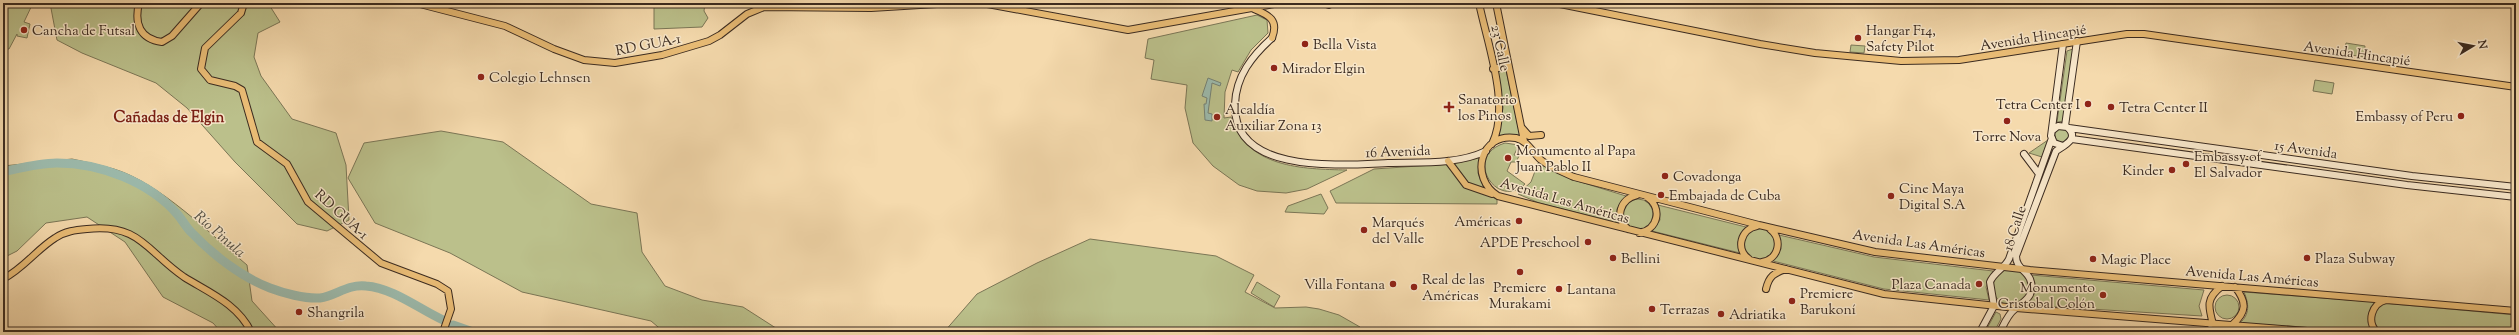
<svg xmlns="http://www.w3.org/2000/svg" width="2519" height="335" viewBox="0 0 2519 335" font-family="'Sorts Mill Goudy',serif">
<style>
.green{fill:#bbc08b;stroke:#7b7656}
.water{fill:#9cbaac;stroke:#758174}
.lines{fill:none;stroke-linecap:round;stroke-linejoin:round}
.river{stroke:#9cbaac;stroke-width:9}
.secondary-casing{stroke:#3b2b20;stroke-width:8}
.primary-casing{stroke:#3b2b20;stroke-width:8}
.secondary{stroke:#f8e7ca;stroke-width:6}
.primary{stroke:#eabd76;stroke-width:6}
.poi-dot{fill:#8f2418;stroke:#f8e7ca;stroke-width:1.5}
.labels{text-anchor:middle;stroke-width:3;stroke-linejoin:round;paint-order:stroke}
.poi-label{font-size:14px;fill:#3b2b20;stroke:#f8e7ca;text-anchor:start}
.street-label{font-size:14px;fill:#3b2b20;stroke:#f8e7ca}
.neighbourhood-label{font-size:15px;font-weight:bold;fill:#7a1f14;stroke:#f8e7ca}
.water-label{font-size:15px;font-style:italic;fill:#534f43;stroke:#f8e7ca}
</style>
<rect width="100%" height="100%" fill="#f5daad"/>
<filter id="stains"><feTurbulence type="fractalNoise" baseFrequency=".005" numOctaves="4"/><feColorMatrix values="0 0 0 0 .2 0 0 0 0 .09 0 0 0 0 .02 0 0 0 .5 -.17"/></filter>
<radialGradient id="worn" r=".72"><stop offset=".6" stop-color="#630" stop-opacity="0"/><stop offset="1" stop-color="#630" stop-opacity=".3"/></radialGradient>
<path class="green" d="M3,3H33L24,22L30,24L27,38L17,36V34L9,49H3Z
M50,3H268L280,22L258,33L254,57L261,76L292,119L336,133L346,165L349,220L327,231L297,224L235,162L187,108L156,83L82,53L57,40Z
M654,3H705L704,11L708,18L702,27L654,29Z
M1257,15L1267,20L1268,33L1251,50L1238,72L1232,70L1225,92L1224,118L1231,117C1247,168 1302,169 1347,170L1307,189L1286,193L1257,191L1239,185L1213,166L1193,143L1185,108L1187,85L1151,79L1154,60L1145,58L1148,39Z
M2346,43L2365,46L2364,57L2344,54Z
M1851,45L1865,46L1864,53L1850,52Z
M2073,49L2064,121L2057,122L2067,51Z
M1506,70L1520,136L1499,137L1503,107L1497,72Z
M2315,80L2334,83L2332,94L2313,91Z
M2055 135a7 7 0 1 1 14 0a7 7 0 1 1-14 0Z
M441,131L503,142L591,204L637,213L642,252L665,286L702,300L743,307L782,332H664L651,321L522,292L450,253L375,223L348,178L364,143Z
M2048,140L2042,157L2029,153Z
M1505,143L1519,145L1514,155L1519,156L1516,162H1511L1507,171L1525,184C1497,211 1462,156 1505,143Z
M1479,158L1478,173L1484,188L1467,184L1452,164Z
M72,159C86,162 100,165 114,169C160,183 210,234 247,265L252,301L280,332H221L213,323L163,297L125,242L87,217L46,223L17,251L3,258V166Z
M1538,163L1574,180L1626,196L1617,209L1618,223L1539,203L1518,194L1531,182Z
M2045,163L2048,164L2029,215H2026Z
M1448,164L1464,186L1497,199V204L1336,203L1330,191L1374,169Z
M1321,194L1328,208L1324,214L1285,212L1288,206Z
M1623 214a15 15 0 1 1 30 0a15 15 0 1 1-30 0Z
M1658,205L1746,227L1738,242L1740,253L1652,231L1660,220Z
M1743 244a16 16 0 1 1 32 0a16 16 0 1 1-32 0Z
M1779,235L1874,257L1993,271L1986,287L1989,300L1884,289L1773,261L1781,249Z
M1090,239L1216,256L1254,275L1245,292L1275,308L1306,307L1319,309L1339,315L1360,327L1358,332H944L977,294L1037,263Z
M1993 287a18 18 0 1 1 36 0a18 18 0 1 1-36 0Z
M2031,275L2204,290L2199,306L2202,316L2027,305L2035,291Z
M1257,282L1280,296L1274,307L1251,293Z
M2244,292L2375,302L2372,309L2375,332L2240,323C2250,314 2249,304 2244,292Z
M2215 307a12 12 0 1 1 24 0a12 12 0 1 1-24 0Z
M2382,303L2516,315V332H2380L2373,321L2375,311Z
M1996,312L2000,314L2001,319L1994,332H1985Z"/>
<path class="water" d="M1208,78L1221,83L1220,86L1212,83L1208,113L1212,114V121L1205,120L1204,104H1206L1207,98L1202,96Z"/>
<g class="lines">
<path class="river" d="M3,172C21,168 38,163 57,163C100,163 150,182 178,215C183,221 186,227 191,232C212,254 241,277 270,288C283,293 305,299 320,298C336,296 347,284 366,286C393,288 419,309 443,320
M453,325L473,332"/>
<defs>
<path id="secondary" d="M1272,38C1252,56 1236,76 1235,104C1232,175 1342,165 1388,163C1420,162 1457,165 1486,151
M2063,44L2051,136L2054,143L2063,146
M2065,126L2077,41
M2069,128L2412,176L2516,187
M2072,139L2407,185L2516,197
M2024,154L2039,174
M1980,332L1994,306L1990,282C1994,272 2004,269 2009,259L2052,138
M2000,332C2004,324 2008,314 2015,309C2025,301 2036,295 2030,279C2026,270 2016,268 2016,256L2056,151C2065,145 2080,138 2067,127L2058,126L2053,130
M2209,332L2213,324
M2217,332L2221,325"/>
<path id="primary" d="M139,3C134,24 140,39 162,42L172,36L201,3
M244,3L241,13L205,48L201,69L210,80L235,86L242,90L257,142L287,164L308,202L381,263L437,284L448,291L451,309L443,332
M416,3L505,26L554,49L584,60L615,63L662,55L709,41L720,35L747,14L764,7L871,8L953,3
M982,3L1128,30L1280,3
M1323,3L1329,5
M1479,3C1487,43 1511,106 1492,144
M1496,3L1524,141
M1555,3L1760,44L1815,53L1901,61L1959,60L2127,34H2144L2516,87
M1254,9C1269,15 1279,20 1272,38
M1493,69L1508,66
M1522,128L1529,136L1541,135
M1448,161L1466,185L1492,194
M1628,229C1614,218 1620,199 1637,195
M1639,233C1658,230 1663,208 1647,197
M1749,259C1735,249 1741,229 1757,226
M1762,262C1779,259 1783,239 1770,229
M3,279C24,268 36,250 55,238C65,231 76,230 87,229C140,223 147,252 184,277C208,292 238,304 251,332
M1766,289C1769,276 1774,273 1786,269
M2213,324C2208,306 2206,298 2222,286
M2232,325C2247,312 2247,302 2235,287
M2319,332L2016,308L1884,294L1498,196C1469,178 1480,132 1516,138C1528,141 1532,152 1541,160C1551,168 1563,172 1574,177L1759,225L1875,252L2030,270L2516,311
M2377,332C2366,322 2372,303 2386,300"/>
</defs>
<use href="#secondary" class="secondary-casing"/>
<use href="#primary" class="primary-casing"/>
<use href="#secondary" class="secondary"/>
<use href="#primary" class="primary"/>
</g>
<g class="poi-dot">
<circle cx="24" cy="30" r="4"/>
<circle cx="1858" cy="38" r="4"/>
<circle cx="1305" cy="44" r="4"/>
<circle cx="1274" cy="68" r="4"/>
<circle cx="481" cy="77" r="4"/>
<circle cx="2088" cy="104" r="4"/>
<path d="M1447 101h4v4h4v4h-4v4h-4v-4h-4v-4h4z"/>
<circle cx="2111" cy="107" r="4"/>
<circle cx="2461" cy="116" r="4"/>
<circle cx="1217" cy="117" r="4"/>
<circle cx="2007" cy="121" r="4"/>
<circle cx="1508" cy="158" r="4"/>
<circle cx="2186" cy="164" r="4"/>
<circle cx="2172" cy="170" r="4"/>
<circle cx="1665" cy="176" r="4"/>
<circle cx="1661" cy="195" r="4"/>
<circle cx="1891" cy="196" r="4"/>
<circle cx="1519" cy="221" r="4"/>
<circle cx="1364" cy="230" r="4"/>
<circle cx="1588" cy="242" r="4"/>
<circle cx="1613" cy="258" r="4"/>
<circle cx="2307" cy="258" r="4"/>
<circle cx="2093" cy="259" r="4"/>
<circle cx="1520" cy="272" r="4"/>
<circle cx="1393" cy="284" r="4"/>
<circle cx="1979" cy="284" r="4"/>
<circle cx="1414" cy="287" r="4"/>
<circle cx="1559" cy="289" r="4"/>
<circle cx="2103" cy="295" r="4"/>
<circle cx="1792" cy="301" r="4"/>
<circle cx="1652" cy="309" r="4"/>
<circle cx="299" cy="312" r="4"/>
<circle cx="1721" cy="314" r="4"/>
</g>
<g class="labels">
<g class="poi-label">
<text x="32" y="35">Cancha de Futsal</text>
<text x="1866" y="35">Hangar F14,<tspan x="1866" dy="16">Safety Pilot</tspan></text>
<text x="1313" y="49">Bella Vista</text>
<text x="1282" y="73">Mirador Elgin</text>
<text x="489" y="82">Colegio Lehnsen</text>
<text x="1458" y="104">Sanatorio<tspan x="1458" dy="16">los Pinos</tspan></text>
<text x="2080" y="109" text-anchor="end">Tetra Center I</text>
<text x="2119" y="112">Tetra Center II</text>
<text x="1225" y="114">Alcaldía<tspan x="1225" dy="16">Auxiliar Zona 13</tspan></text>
<text x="2453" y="121" text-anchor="end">Embassy of Peru</text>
<text x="2007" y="141" text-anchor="middle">Torre Nova</text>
<text x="1516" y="155">Monumento al Papa<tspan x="1516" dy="16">Juan Pablo II</tspan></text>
<text x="2194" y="161">Embassy of<tspan x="2194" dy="16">El Salvador</tspan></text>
<text x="2164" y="175" text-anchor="end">Kinder</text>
<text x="1673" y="181">Covadonga</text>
<text x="1899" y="193">Cine Maya<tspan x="1899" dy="16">Digital S.A</tspan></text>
<text x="1669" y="200">Embajada de Cuba</text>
<text x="1511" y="226" text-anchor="end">Américas</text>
<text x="1372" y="227">Marqués<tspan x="1372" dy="16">del Valle</tspan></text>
<text x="1580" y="247" text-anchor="end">APDE Preschool</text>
<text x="1621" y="263">Bellini</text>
<text x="2315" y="263">Plaza Subway</text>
<text x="2101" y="264">Magic Place</text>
<text x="1422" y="284">Real de las<tspan x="1422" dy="16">Américas</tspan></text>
<text x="1385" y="289" text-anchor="end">Villa Fontana</text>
<text x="1971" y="289" text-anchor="end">Plaza Canada</text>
<text x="1520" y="292" text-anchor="middle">Premiere<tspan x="1520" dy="16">Murakami</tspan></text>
<text x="2095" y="292" text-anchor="end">Monumento<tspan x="2095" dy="16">Cristobal Colón</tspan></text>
<text x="1567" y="294">Lantana</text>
<text x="1800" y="298">Premiere<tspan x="1800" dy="16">Barukoní</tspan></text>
<text x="1660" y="314">Terrazas</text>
<text x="307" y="317">Shangrila</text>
<text x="1729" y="319">Adriatika</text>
</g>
<g class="street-label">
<text transform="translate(2033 37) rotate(-9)" y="5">Avenida Hincapié</text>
<text transform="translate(648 44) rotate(-11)" y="5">RD GUA-1</text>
<text transform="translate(1501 48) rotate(78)" y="5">23 Calle</text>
<text transform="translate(2357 53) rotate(8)" y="5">Avenida Hincapié</text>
<text transform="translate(2306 149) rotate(8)" y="5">15 Avenida</text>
<text transform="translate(1398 151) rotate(-2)" y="5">16 Avenida</text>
<text transform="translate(1565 200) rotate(16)" y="5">Avenida Las Américas</text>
<text transform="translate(342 214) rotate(42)" y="5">RD GUA-1</text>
<text transform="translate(2014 228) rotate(-72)" y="5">18 Calle</text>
<text transform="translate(1919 243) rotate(8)" y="5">Avenida Las Américas</text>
<text transform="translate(2252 276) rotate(5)" y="5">Avenida Las Américas</text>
</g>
<g class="neighbourhood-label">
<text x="169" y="122">Cañadas de Elgin</text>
</g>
<g class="water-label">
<text transform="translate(220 234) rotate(41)" y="5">Río Pinula</text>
</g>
</g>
<rect width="2519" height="335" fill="none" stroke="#f5daad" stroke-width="16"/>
<rect x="4" y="4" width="2511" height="327" fill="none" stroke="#3b2b20" stroke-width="2"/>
<rect x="8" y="8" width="2503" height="319" fill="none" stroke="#3b2b20"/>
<g transform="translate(2473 46) rotate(80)" stroke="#f8e7ca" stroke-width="3" paint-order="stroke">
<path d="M0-3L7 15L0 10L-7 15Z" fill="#3b2b20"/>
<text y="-6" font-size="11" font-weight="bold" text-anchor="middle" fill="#3b2b20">N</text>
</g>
<rect width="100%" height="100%" filter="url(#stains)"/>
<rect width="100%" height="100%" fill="url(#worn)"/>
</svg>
